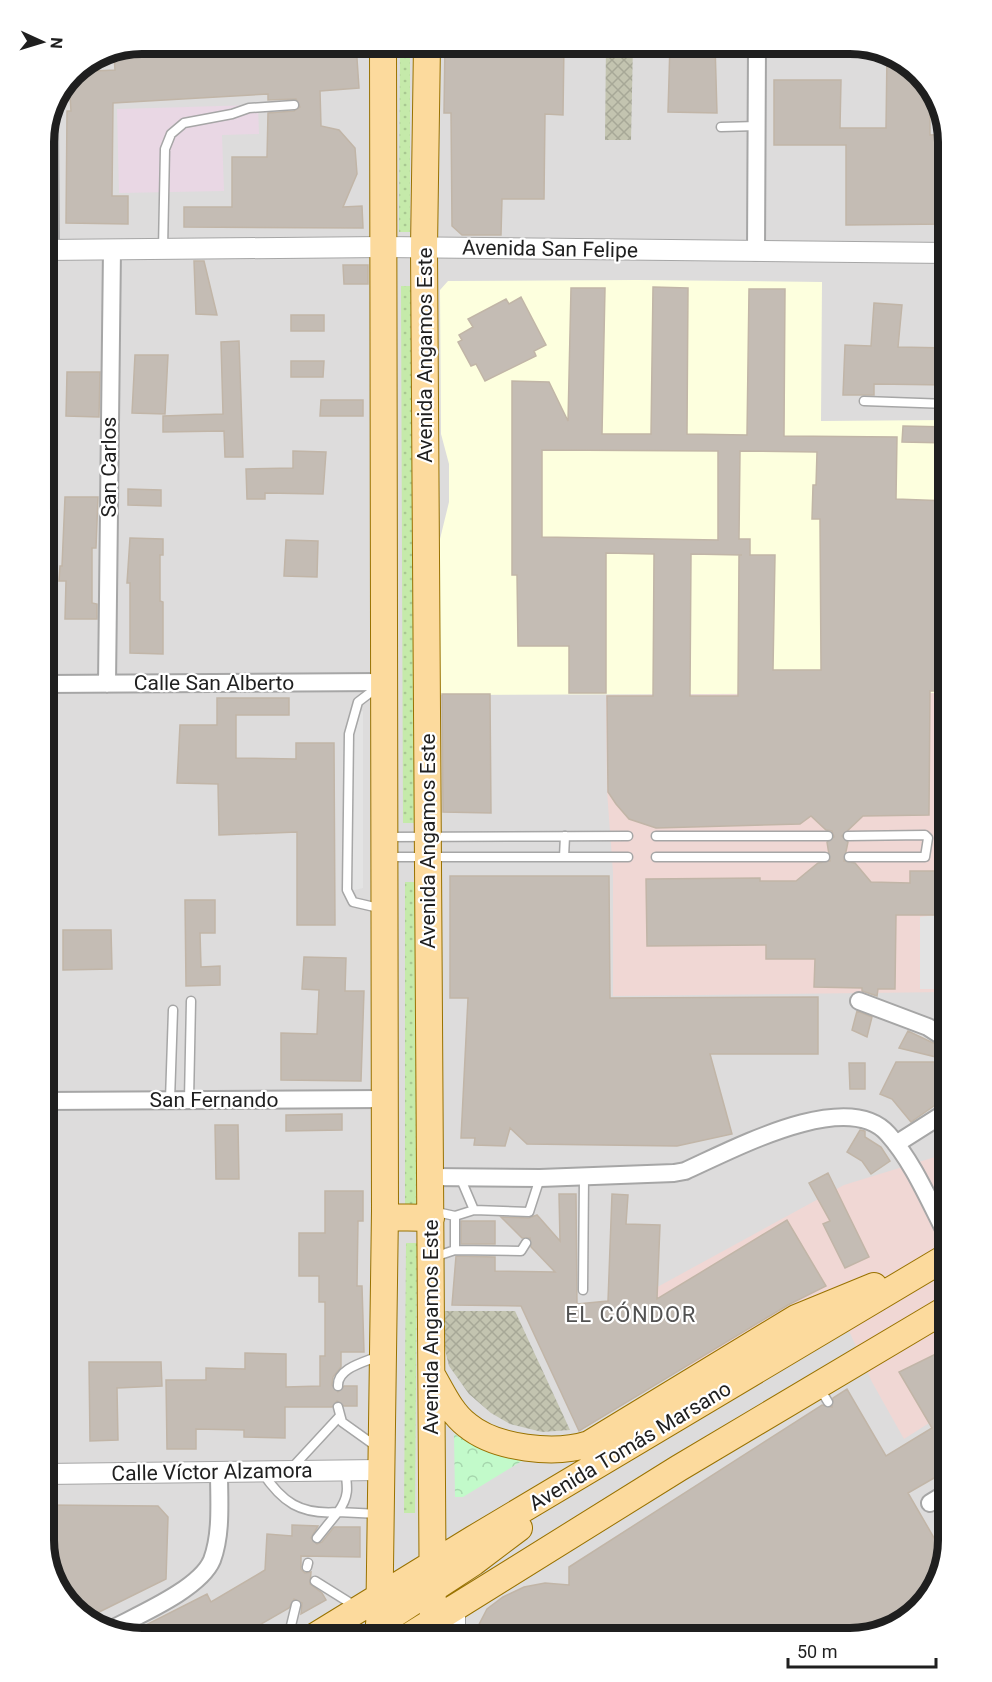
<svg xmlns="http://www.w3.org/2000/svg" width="992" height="1682" viewBox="0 0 992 1682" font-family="Roboto,sans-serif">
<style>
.residential{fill:#dddcdc}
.commercial{fill:#f0d7d4}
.industrial{fill:#e9d7e4}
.education{fill:#fdffde}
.construction{fill:url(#construction-cross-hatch)}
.grass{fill:url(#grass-dots)}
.park{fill:url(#park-crowns)}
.parking{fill:#e3e3e3}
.building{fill:#c4bcb4;stroke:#c1b5a7;stroke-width:1.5;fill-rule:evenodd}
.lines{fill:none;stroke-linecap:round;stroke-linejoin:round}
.service-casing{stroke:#a6a6a6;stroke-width:11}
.minor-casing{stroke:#a6a6a6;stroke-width:20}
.tertiary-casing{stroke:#a6a6a6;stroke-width:22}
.primary-casing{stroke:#997200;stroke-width:28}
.service{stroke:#fff;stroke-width:8}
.minor{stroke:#fff;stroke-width:16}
.tertiary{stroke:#fff;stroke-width:20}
.primary{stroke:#fcda9d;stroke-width:26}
.labels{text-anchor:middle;stroke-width:4.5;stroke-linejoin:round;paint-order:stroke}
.street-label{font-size:21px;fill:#1f1f1f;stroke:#fff}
.neighbourhood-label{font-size:22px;letter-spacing:1.5px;fill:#525252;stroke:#fff}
.rim{fill:none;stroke:#1f1f1f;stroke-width:8}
</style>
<defs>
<pattern id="construction-cross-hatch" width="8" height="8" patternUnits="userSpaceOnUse" patternTransform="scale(1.5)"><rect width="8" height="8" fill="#c3c4b0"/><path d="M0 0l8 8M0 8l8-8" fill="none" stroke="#a7a897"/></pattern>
<pattern id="grass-dots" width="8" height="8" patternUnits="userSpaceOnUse" patternTransform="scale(1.5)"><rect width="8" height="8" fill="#c5eaaa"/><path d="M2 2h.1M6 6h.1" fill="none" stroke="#a9c892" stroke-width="1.8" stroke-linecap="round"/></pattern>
<pattern id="park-crowns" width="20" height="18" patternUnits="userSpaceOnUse" patternTransform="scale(1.5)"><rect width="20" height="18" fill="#c2faca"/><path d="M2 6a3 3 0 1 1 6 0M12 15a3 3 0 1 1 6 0" fill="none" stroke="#a6d6ad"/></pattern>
</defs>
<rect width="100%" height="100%" fill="#f0ede5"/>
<path class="residential" d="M142,44H856L905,60L938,99L948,142V1540L932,1594L893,1628L850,1638H136L87,1622L54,1583L44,1540V136L73,72Z"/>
<path class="commercial" d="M948,693V992L613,996V872L607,791L606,695Z
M948,1153V1411L904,1439L872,1382L832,1293L690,1377L650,1291L844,1185Z"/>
<path class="industrial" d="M258,105L259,134L222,135L224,191L119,193L117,109Z"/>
<path class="education" d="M637,280L822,282L821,421L948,420V693L438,695L440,539L449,502V464L441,434L440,290L448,281Z"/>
<path class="construction" d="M606,44H633L631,140H605Z
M440,1311H515L570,1430L542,1432L510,1424L491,1413L469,1394L449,1366L443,1341Z"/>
<path class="grass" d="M400,44H410V232H399Z
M401,286H415L416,823H403Z
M405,882H416V1204H405Z
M406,1243H417L415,1513H404Z"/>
<path class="park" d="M454,1434L484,1451L522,1461L463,1497H455Z"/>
<path class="parking" d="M936,694H948V989H920V917L935,915Z
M363,711V888L351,891L349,718Z"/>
<path class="building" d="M307,44H356L359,88L320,91L321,126L339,130L355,148L357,174L343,207L362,206L363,228L184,227V207H232V157H267L268,113L294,111L300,107L296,99L268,100V94L113,103L112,196H128V224L66,223L67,111H71L69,80L73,72L115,70L114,56Z
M445,44H564L563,115L545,114L544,199H502L501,235H462L452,226L451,113H444Z
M670,44H715L717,113L668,112Z
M887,54L905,60L930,90V135L947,134L948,224L846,225V145H774V80H841L840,128H886Z
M194,261H204L217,315L196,314Z
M343,265H368V284H344Z
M653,287L688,288L687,434L747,435L749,289H785L784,436L897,437L896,499L948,501V691H930L929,815L863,816L842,836L848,842L844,861L855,863L871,882L910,883V871H935V915H896L895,989H878L877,996L862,991V988L814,987L815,959H766V945L647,946L646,879L760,878V881H796L818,863L830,861L827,842L834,837L832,831L826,830L811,816L800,824L656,828L629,819L616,804L608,792L607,696H653L654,554L606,553V693H569V646H518L517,575H512V381L549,382L568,421L571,288H605L602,434H651ZM542,450L718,451V540L542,537ZM740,451L817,452L816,485H813L812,519H820L821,670H773L775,555H750V539H739ZM691,554L742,555H739L738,696H690Z
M521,297L546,345L534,351L536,356L485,381L476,364L471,366L458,342L462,340L459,335L473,327L468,319L506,299L509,304Z
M874,303L902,305L898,347L948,348V385L874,384V395H843L845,345L871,346Z
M291,315H324V331H291Z
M239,341L243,457H225L224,431L163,432V416L223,414L221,342Z
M135,355H168L165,414L132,413Z
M291,361H324L323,377H291Z
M67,372H100L99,417L66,416Z
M321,400H363V416H320Z
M903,426L948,427V443L902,442Z
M293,451L326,452L323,494L265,493V499H247L246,469L293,468Z
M128,489L161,490V506L128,505Z
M65,497H98L96,548H92V603L97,604V619H65L66,581H59L60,566H62Z
M130,538L163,539V555H160V601L163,602V654L130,653V583H127Z
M286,540L318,541L317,577L284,576Z
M442,694H490L491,813L443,812Z
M217,698H289V715H236V758L296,759V743H334L335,925H297V832L219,835L218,784L177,783L180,725H217Z
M450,876H609L610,998L818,997V1054H710L732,1134L677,1146L527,1144L510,1128L505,1146L474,1145L475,1138H461L468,998H450Z
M185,900H215V933H200L201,967L220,966V985L186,986Z
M63,930H111L112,969L63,970Z
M304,957L346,958L345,991H364L361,1081L281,1080V1033L317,1034L319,990L302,989Z
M857,1011L872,1017L867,1037L852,1030Z
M908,1031L948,1050V1060L899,1048Z
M896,1062H948V1096L911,1122L892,1099L880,1094Z
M849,1063H865V1089H850Z
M342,1114V1130L286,1131V1115Z
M215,1125H238L239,1179H216Z
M860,1130L865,1131V1137L881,1147L890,1161L871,1174L862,1161L847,1152Z
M828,1173L869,1257L845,1268L823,1224L830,1221L809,1183Z
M325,1191H363V1221H358L357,1286H362L364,1352H341V1367L333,1377L332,1385L338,1392L344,1386H357V1406H344L337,1401L332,1407H285V1438L244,1437V1430L196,1429V1449H167L166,1380H206V1368L245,1369V1353L286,1354V1387L320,1386V1356H325V1302H319V1276H299V1233H325Z
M559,1194H576L577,1304L608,1301L612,1194L628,1195L626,1224L660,1225L657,1299L787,1220L826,1286L788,1305L579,1431L521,1306L452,1305L456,1256L495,1257V1271L555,1272L531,1247L530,1238H522L501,1217L529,1218L537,1215L560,1241Z
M461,1221H495V1244H461Z
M948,1348V1470L908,1493L944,1555L932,1594L893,1628L850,1638H472L487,1609L503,1597L524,1587L545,1583L569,1585V1567L822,1405L832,1407L833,1398L847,1389L886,1456L932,1428L899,1372Z
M89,1362H161L162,1386L117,1388L118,1440L90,1441Z
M44,1505L158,1506L168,1517L166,1579L85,1619L54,1583L44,1540Z
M292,1525L318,1526L311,1538L317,1544L322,1542L334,1527H360V1557L301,1556V1569L305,1573L311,1572L310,1584L322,1593L326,1600L301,1614L302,1603L294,1599L289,1608L237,1638H136L126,1635L207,1594L211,1602L265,1570L267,1534L292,1536Z"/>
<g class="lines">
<defs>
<path id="service" d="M721,127L757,126
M163,249L165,149L171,134L184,123L232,114L249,108L294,105
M864,401L948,404
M379,686L358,702L349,734L347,890L353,902L383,909
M656,836H828
M848,836L925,835L928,838L925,857H849
M386,837L628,836
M386,857H628
M564,857L565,836
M656,857H825
M170,1100L173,1010
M189,1100L191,1001
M460,1177L474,1210L529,1212L540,1178
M432,1211L455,1216V1250L434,1257
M455,1216L474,1210
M455,1250L521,1251L526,1243
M583,1290L584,1176
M338,1386C337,1368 365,1362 379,1356
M819,1387L828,1402
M338,1407L342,1422L377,1447
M290,1470L339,1417
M262,1472C282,1502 300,1515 338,1512C349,1497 348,1488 345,1470
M317,1538L338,1512L379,1514
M307,1567L308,1563
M315,1581L355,1606
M288,1638L296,1605
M354,1638L376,1626"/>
<path id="minor" d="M49,125L50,250
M756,252L757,44
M44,684L384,682
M107,684L112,249
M859,1001L928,1027L948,1040
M44,1101L384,1099
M896,1144L948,1111
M430,1177L540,1178L674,1173L685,1171C730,1151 847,1087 888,1134C914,1163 930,1203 948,1237
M930,1503L948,1492
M110,1630C138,1615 200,1589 212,1560C222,1533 219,1501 219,1472"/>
<path id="tertiary" d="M44,250L383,247L948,253
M44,1474L380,1470
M455,1606V1638"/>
<path id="primary" d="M427,44L424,248L433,1638
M385,1217L431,1218
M432,1375C442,1392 451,1413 467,1425C496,1449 555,1455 589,1444L796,1318L874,1286
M379,1624L474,1562L519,1528
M312,1638L473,1539L948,1256
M379,1638L385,1211L383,44
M406,1638L679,1468L948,1308"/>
</defs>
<use href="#service" class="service-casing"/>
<use href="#minor" class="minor-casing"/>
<use href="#tertiary" class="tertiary-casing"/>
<use href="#primary" class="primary-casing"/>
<use href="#service" class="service"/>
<use href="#minor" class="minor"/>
<use href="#tertiary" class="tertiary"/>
<use href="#primary" class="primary"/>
</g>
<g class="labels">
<g class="street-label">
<text transform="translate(550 249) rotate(1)" y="7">Avenida San Felipe</text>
<text transform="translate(425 355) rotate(-90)" y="7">Avenida Angamos Este</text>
<text transform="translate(109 467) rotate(-90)" y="7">San Carlos</text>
<text x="214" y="690">Calle San Alberto</text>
<text transform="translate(428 841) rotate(-90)" y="7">Avenida Angamos Este</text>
<text x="214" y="1107">San Fernando</text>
<text transform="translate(431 1327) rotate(-90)" y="7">Avenida Angamos Este</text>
<text transform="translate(630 1446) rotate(-31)" y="7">Avenida Tomás Marsano</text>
<text transform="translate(212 1472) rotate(-1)" y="7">Calle Víctor Alzamora</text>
</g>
<g class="neighbourhood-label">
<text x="631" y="1322">EL CÓNDOR</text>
</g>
</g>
<path d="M0 0H992V1682H0ZM142 54H850A88 88 0 0 1 938 142V1540A88 88 0 0 1 850 1628H142A88 88 0 0 1 54 1540V142A88 88 0 0 1 142 54Z" fill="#fff" fill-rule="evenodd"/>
<path class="rim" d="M142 54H850A88 88 0 0 1 938 142V1540A88 88 0 0 1 850 1628H142A88 88 0 0 1 54 1540V142A88 88 0 0 1 142 54Z"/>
<g transform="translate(42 42) rotate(94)" stroke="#ffffff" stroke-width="4.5" paint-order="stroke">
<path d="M0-4.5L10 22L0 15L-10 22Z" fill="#1f1f1f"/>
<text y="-9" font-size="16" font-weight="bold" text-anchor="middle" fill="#1f1f1f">N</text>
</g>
<path d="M788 1658v9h148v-9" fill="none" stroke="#1f1f1f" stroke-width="3"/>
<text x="797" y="1658" font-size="18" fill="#1f1f1f" stroke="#ffffff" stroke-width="4.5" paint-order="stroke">50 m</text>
</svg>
